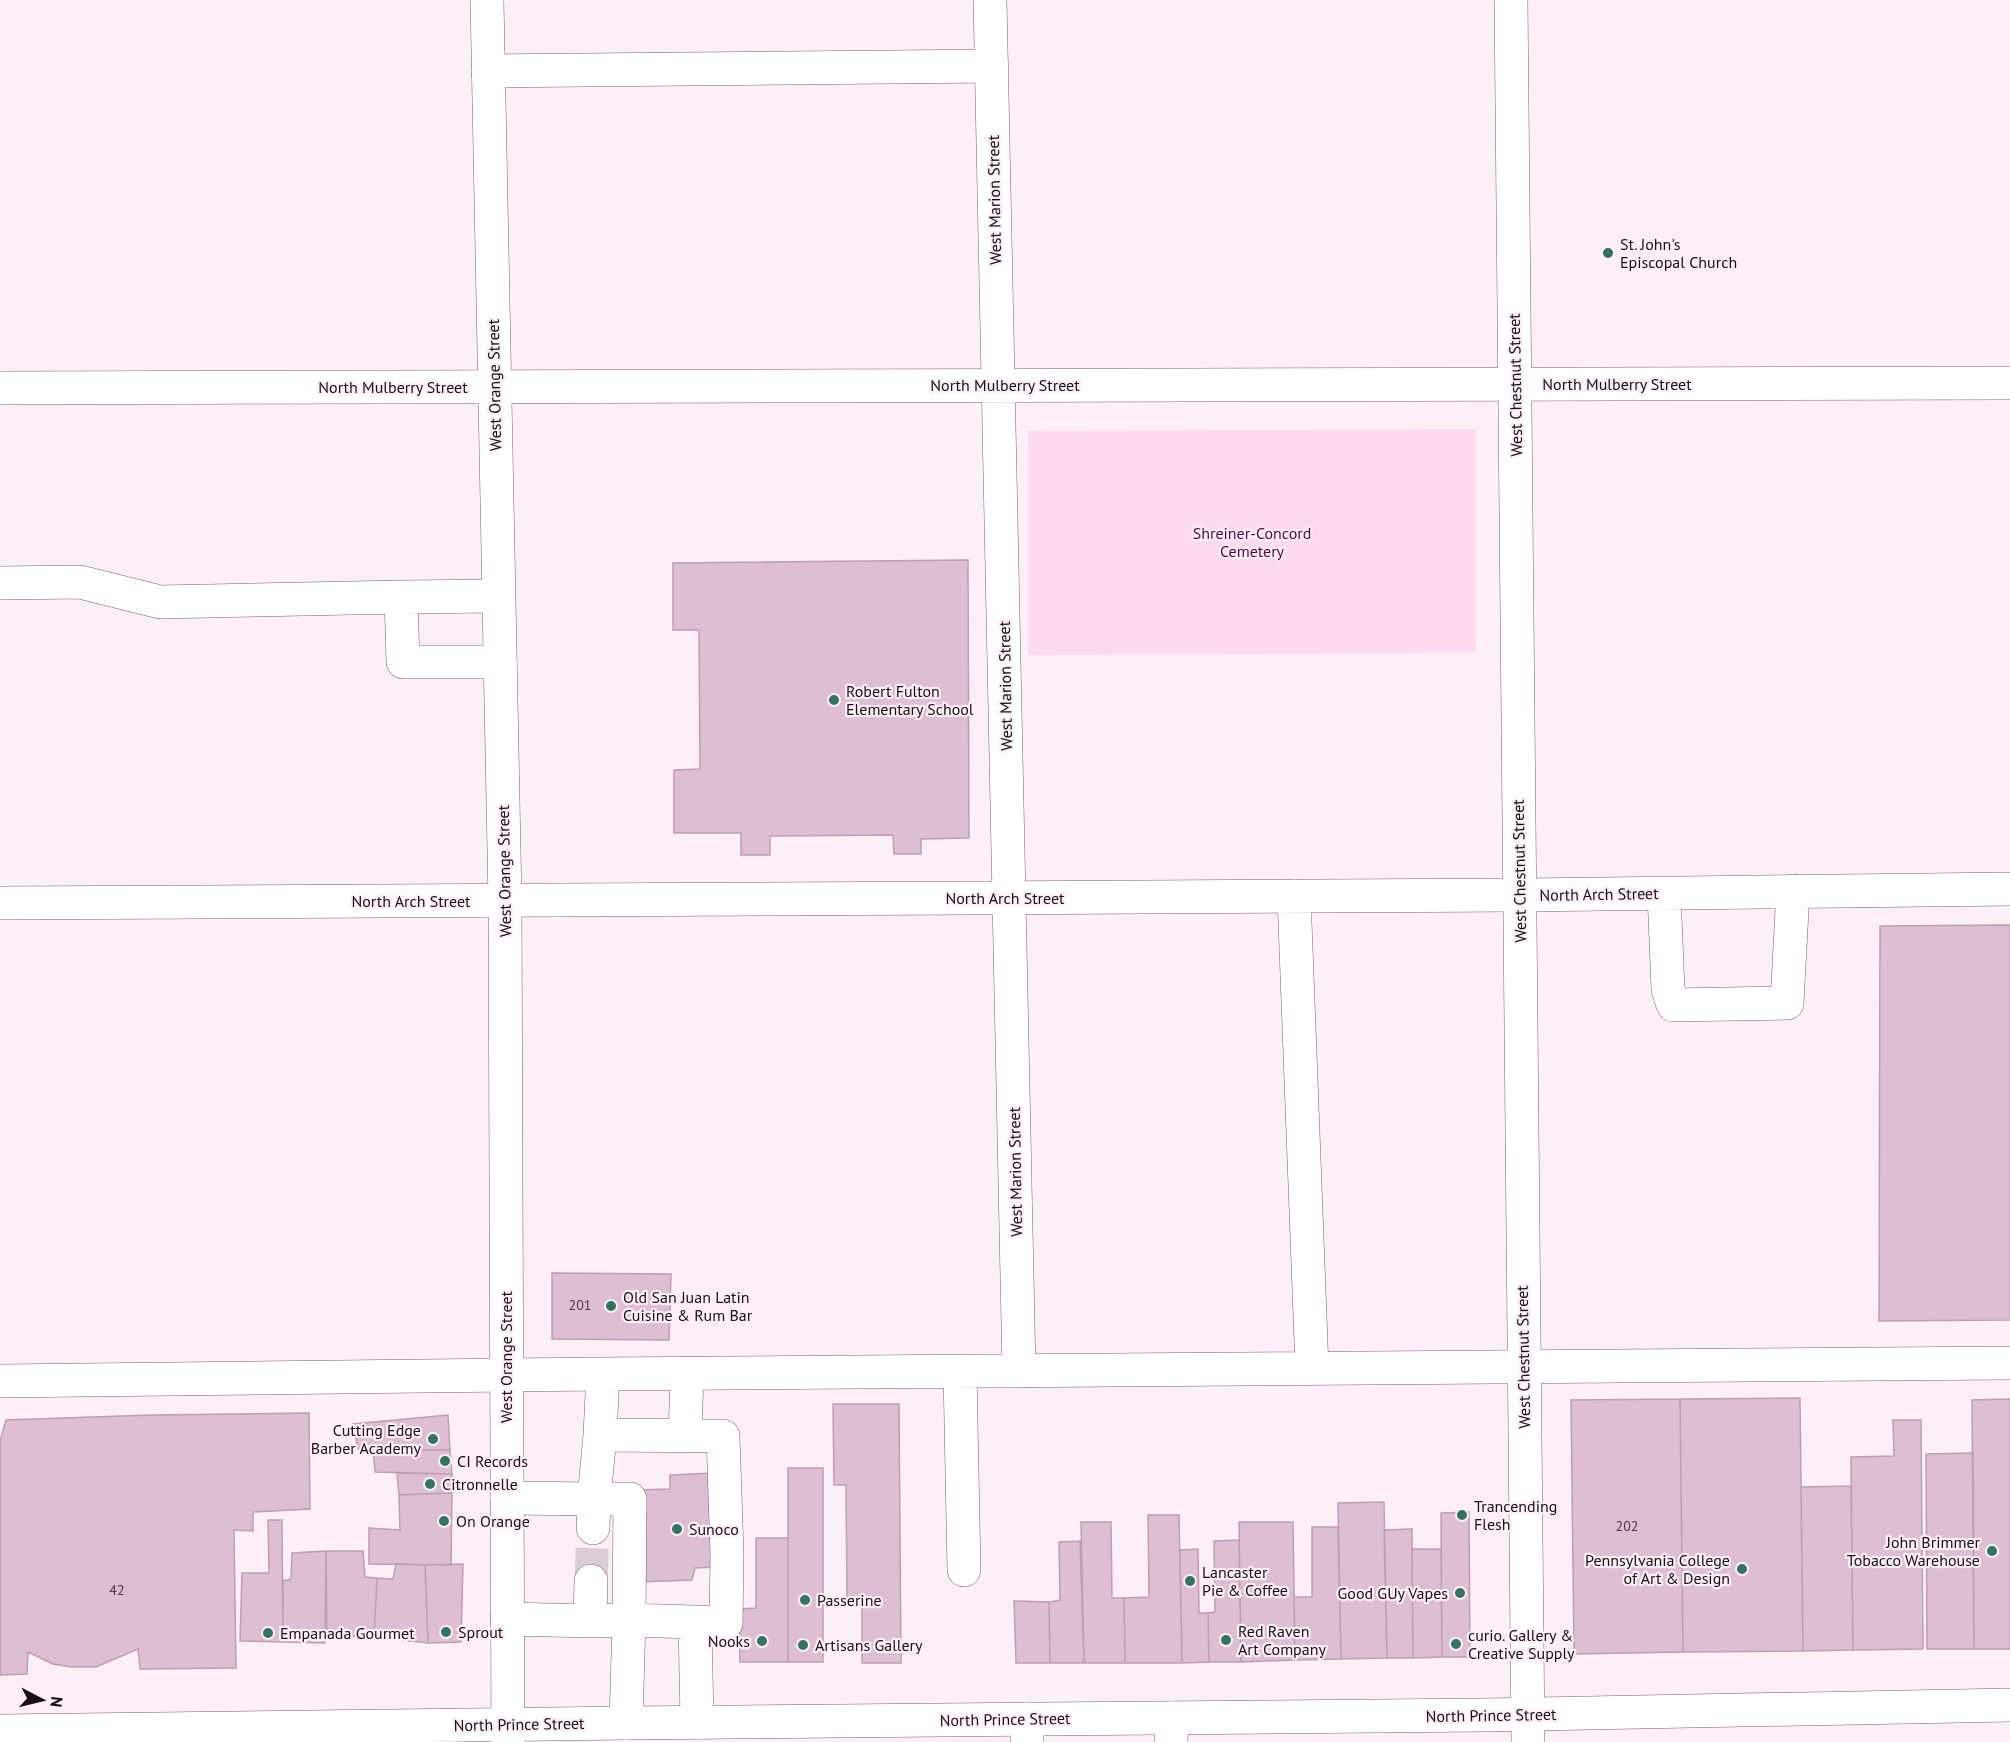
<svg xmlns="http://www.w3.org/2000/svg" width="2010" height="1742" viewBox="0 0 2010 1742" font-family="'PT Sans',sans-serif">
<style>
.green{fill:#fcdaf0}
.building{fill:#ddbed2;stroke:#bd9fb2;stroke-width:1.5}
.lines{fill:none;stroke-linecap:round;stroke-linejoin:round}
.minor-tunnel{stroke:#dacdd5;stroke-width:33;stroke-dasharray:33 16;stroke-linecap:butt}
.minor-casing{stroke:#7a5f71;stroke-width:34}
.major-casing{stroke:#7a5f71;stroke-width:34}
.highway-casing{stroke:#7a5f71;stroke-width:34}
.minor{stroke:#fff;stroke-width:33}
.major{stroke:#fff;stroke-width:33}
.highway{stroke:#fff;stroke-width:33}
.poi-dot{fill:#337362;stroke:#fceff7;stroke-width:2}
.labels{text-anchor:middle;stroke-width:4.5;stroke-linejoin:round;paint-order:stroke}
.number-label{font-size:14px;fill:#493a44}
.street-label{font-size:16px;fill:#180e15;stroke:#fceff7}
.poi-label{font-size:16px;fill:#180e15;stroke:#fceff7;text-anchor:start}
.park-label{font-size:16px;fill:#530842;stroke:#fceff7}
</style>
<rect width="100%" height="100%" fill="#fceff7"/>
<path class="green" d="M1476,429V653L1028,655V431Z"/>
<path class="building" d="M968,560L969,838L921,839V854H894L893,835L770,836V855H741V833H674V770L700,769L699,630H673V563Z
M2010,925V1320L1879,1321L1880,926Z
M552,1273L671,1274L669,1340L552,1339Z
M1800,1398L1803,1651L1683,1652L1680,1399Z
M1680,1399L1683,1652L1574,1654L1571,1400Z
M2010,1399V1649H1974L1972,1400Z
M833,1404H899L901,1663H862V1601H847L846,1485H834Z
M309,1413L310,1509L253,1512V1531L234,1530L236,1668L140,1669L138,1649L96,1667H71L53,1664L28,1652L27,1674L0,1675V1441L6,1420L151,1415Z
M448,1415L450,1450L358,1449L353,1424Z
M1893,1420H1921L1923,1649L1853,1650L1851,1457L1894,1456Z
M373,1450H450L452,1474L375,1472Z
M1973,1453L1974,1649H1927L1926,1454Z
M788,1468H823V1662H788Z
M397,1473L452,1474V1493L399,1495Z
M714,1473L717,1567L695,1568L692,1580L640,1582L637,1490L670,1489V1475Z
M1851,1486L1853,1650L1803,1651L1801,1487Z
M452,1493L451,1565L369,1564V1528L400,1530L399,1495Z
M1384,1502L1387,1658L1341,1659L1338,1503Z
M1469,1512L1470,1657H1442L1441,1513Z
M1148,1515H1179L1182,1663H1125L1124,1598L1149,1597Z
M268,1520H282L283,1642L240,1641L242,1573H269Z
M1081,1522H1111L1112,1598H1124L1125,1663H1084Z
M1239,1522H1293L1295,1660L1241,1662Z
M1312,1527H1338L1341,1659L1295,1660L1294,1597H1312Z
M1412,1529L1413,1658H1387L1384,1530Z
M756,1538H788V1662H740L739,1609L756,1608Z
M1239,1540L1241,1662H1209L1208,1613L1215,1612L1214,1541Z
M1080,1541L1084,1663H1050L1049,1602L1060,1600L1059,1542Z
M1198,1549L1199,1613H1208L1209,1662L1182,1663L1180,1550Z
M1412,1549H1441L1442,1657L1413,1658Z
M326,1551H363L365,1577L377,1578L374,1637L327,1636Z
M326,1551L325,1643L283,1642V1581L291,1579L292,1553Z
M396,1564L425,1565L428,1643L374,1637L377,1578L393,1579Z
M463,1564L461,1642L428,1643L425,1565Z
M1014,1601L1049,1602L1050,1663H1016Z"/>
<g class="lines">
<path class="minor-tunnel" d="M591,1581L593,1528"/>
<defs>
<path id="minor" d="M990,0L1019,1371
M488,71L992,66
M0,388L2010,383
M0,583L80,582L160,602L401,597
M498,596L401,597L403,662H500
M1664,893L1668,989L1673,1005L1787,1003L1793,891
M1294,896L1312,1369
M0,903L1519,895L2010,889
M960,1372L964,1570
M0,1381L603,1374L2010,1363
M600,1435L603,1374
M685,1435L687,1375
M507,1498L594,1499L593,1528
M507,1619L590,1621L591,1581
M590,1621L629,1620L630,1499H594L600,1435L723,1436L727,1554L726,1623L629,1620L626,1723
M695,1623L697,1722
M1027,1719V1742
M1171,1742L1172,1718"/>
<path id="major" d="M487,0L505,900L508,1742
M1511,0L1528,1742"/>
<path id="highway" d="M0,1731L626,1723L1483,1715L2010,1705"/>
</defs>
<use href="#minor" class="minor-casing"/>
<use href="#major" class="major-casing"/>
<use href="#highway" class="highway-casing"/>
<use href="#minor" class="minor"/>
<use href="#major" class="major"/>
<use href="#highway" class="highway"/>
</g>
<g class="poi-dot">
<circle cx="1608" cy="253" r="6"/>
<circle cx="834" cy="700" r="6"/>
<circle cx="611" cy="1306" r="6"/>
<circle cx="433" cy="1439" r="6"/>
<circle cx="445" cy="1461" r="6"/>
<circle cx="430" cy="1484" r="6"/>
<circle cx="1462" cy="1515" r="6"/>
<circle cx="444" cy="1521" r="6"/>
<circle cx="677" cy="1529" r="6"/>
<circle cx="1992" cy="1551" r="6"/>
<circle cx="1742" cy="1569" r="6"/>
<circle cx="1190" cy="1581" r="6"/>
<circle cx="1460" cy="1593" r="6"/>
<circle cx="805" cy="1600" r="6"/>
<circle cx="446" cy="1632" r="6"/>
<circle cx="268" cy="1633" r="6"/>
<circle cx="1226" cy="1640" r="6"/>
<circle cx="762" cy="1641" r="6"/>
<circle cx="1456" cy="1644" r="6"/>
<circle cx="803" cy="1645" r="6"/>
</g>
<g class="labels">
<g class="number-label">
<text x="580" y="1310">201</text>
<text x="1627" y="1531">202</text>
<text x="117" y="1595">42</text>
</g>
<g class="street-label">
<text transform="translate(994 200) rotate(-91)" y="6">West Marion Street</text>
<text x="1617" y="390">North Mulberry Street</text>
<text transform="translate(494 385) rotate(-91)" y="6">West Orange Street</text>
<text x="1005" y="391">North Mulberry Street</text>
<text transform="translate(1515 385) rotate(-91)" y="6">West Chestnut Street</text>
<text x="393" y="393">North Mulberry Street</text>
<text transform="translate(1005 686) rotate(-91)" y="6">West Marion Street</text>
<text transform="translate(504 871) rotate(-91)" y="6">West Orange Street</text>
<text transform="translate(1519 871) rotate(-91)" y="6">West Chestnut Street</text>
<text transform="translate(1599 894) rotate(-1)" y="6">North Arch Street</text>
<text x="1005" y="904">North Arch Street</text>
<text x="411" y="907">North Arch Street</text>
<text transform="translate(1015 1172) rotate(-91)" y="6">West Marion Street</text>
<text transform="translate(506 1357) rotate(-90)" y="6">West Orange Street</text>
<text transform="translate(1523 1357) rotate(-91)" y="6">West Chestnut Street</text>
<text transform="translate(1491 1715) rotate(-1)" y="6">North Prince Street</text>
<text transform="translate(1005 1719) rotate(-1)" y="6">North Prince Street</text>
<text transform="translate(519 1724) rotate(-1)" y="6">North Prince Street</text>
</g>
<g class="poi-label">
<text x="1620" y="250">St. John's<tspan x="1620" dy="18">Episcopal Church</tspan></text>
<text x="846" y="697">Robert Fulton<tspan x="846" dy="18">Elementary School</tspan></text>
<text x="623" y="1303">Old San Juan Latin<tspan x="623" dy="18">Cuisine &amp; Rum Bar</tspan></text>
<text x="421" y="1436" text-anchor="end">Cutting Edge<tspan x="421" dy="18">Barber Academy</tspan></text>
<text x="457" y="1467">CI Records</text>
<text x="442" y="1490">Citronnelle</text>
<text x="1474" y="1512">Trancending<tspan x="1474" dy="18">Flesh</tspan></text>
<text x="456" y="1527">On Orange</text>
<text x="689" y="1535">Sunoco</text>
<text x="1980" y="1548" text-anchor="end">John Brimmer<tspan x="1980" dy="18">Tobacco Warehouse</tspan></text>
<text x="1730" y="1566" text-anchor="end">Pennsylvania College<tspan x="1730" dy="18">of Art &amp; Design</tspan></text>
<text x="1202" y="1578">Lancaster<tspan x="1202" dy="18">Pie &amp; Coffee</tspan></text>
<text x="1448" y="1599" text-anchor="end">Good GUy Vapes</text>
<text x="817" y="1606">Passerine</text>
<text x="1238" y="1637">Red Raven<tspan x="1238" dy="18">Art Company</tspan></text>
<text x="458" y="1638">Sprout</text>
<text x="280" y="1639">Empanada Gourmet</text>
<text x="1468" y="1641">curio. Gallery &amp;<tspan x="1468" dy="18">Creative Supply</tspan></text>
<text x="750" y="1647" text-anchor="end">Nooks</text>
<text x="815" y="1651">Artisans Gallery</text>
</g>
<g class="park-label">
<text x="1252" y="539">Shreiner-Concord<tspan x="1252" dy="18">Cemetery</tspan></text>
</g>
</g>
<g transform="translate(42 1700) rotate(97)" stroke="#fceff7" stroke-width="4.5" paint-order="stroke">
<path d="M0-4.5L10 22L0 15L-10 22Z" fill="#180e15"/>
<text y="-9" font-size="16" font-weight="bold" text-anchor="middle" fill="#180e15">N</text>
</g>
</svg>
